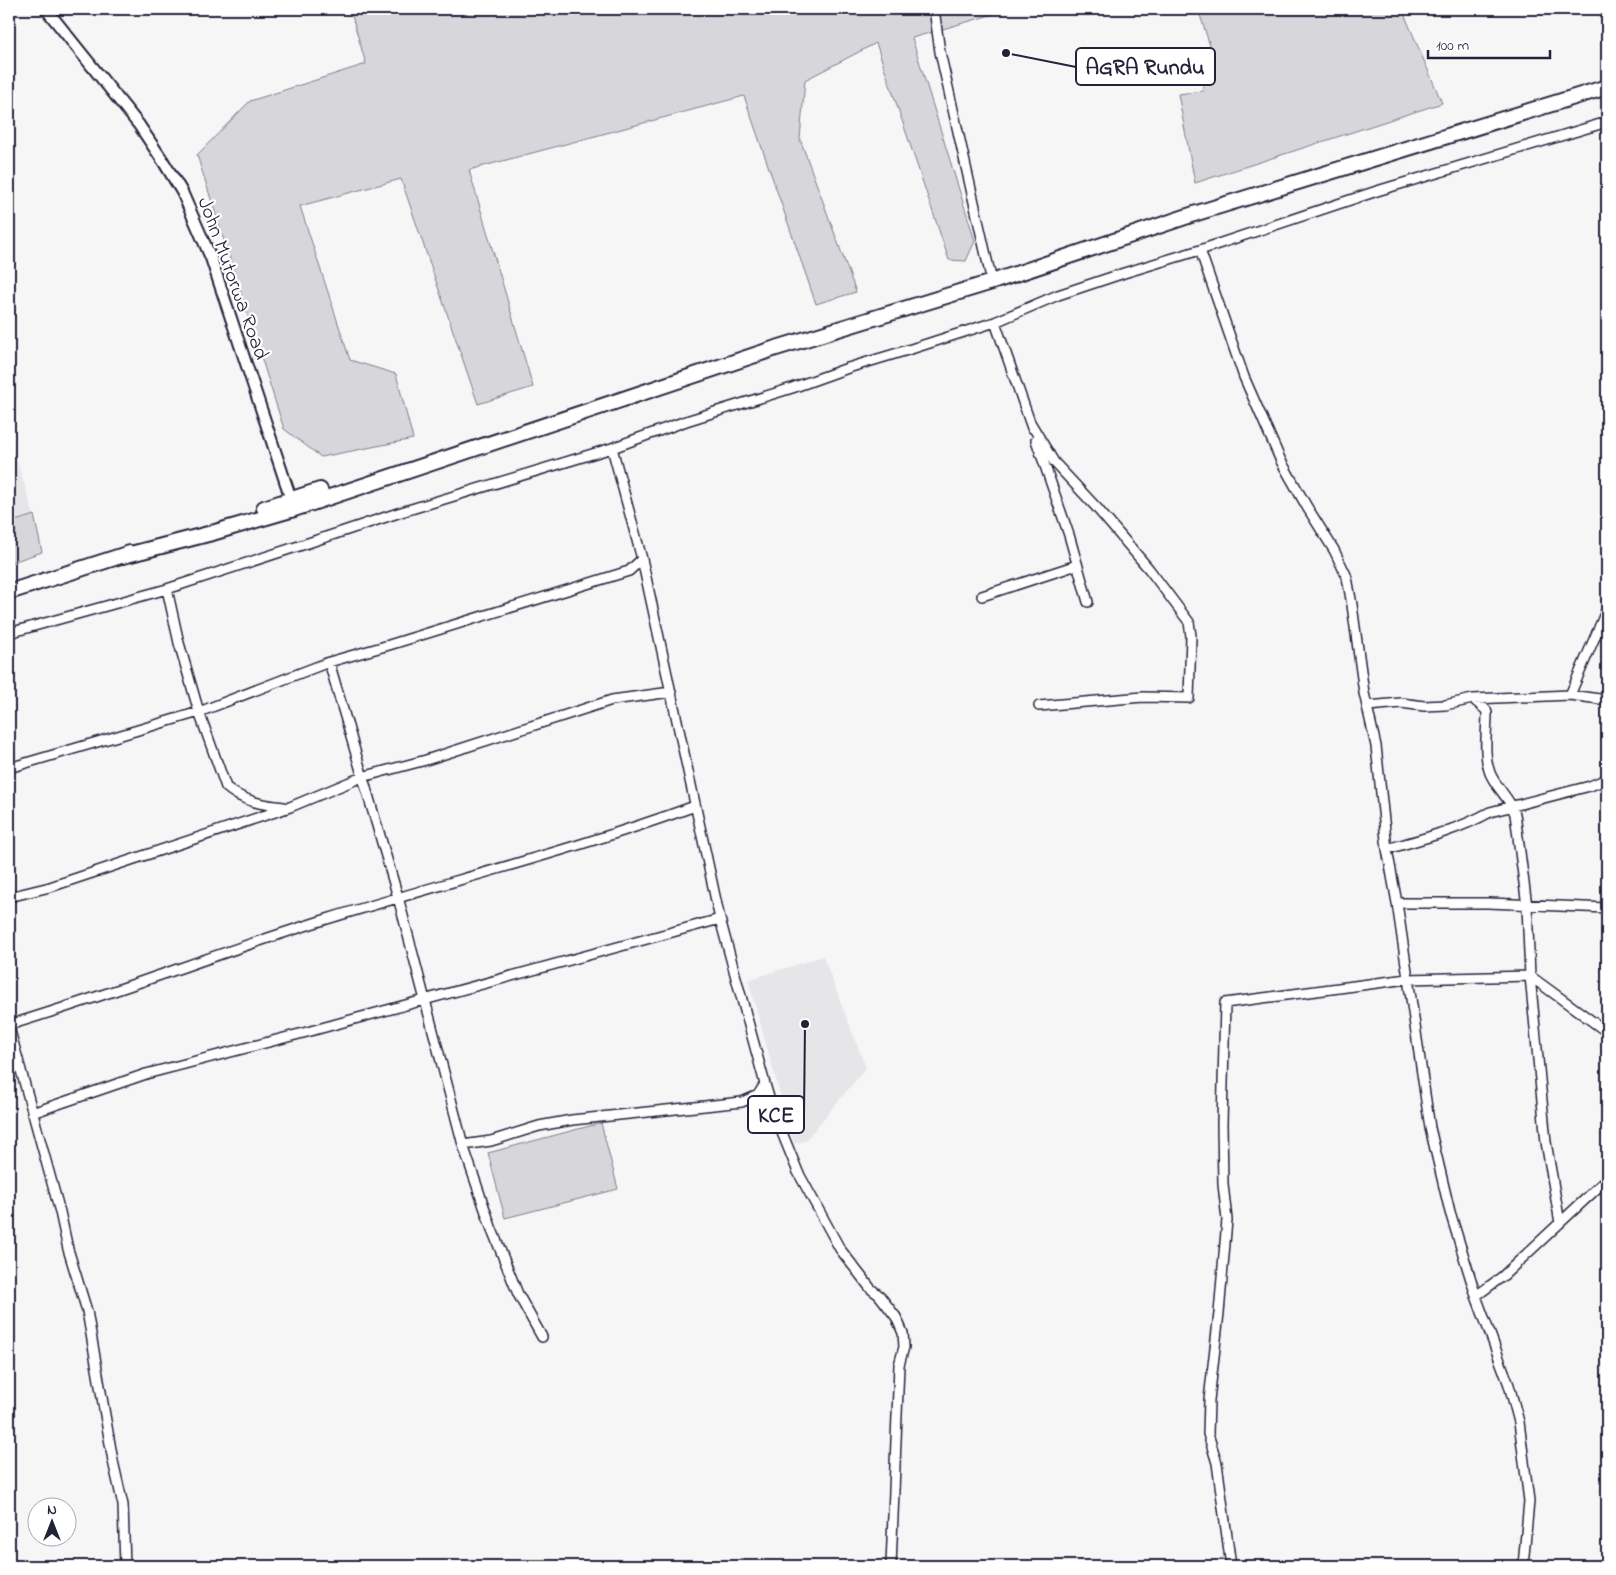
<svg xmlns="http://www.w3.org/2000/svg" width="1616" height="1575" viewBox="0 0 1616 1575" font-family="'Indie Flower',sans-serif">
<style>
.built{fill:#e6e6e9}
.green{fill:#d7d7db;stroke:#7c7c8b}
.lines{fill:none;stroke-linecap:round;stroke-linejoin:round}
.minor-casing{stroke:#22223b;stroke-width:12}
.tertiary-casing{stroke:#22223b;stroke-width:14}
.trunk-casing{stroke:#22223b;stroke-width:18}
.minor{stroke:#fff;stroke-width:9}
.tertiary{stroke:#fff;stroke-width:10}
.trunk{stroke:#fff;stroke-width:14}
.labels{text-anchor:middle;stroke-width:4.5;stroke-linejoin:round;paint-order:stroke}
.street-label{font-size:21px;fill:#22223b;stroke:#fff}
.leader{fill:none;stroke:#22223b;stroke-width:2}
.callout-dot{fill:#22223b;stroke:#fff;stroke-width:2}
.callout{fill:#fff;stroke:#22223b;stroke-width:2}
.callout-label{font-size:22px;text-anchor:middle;font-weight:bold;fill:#22223b}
</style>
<rect width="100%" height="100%" fill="#f6f6f7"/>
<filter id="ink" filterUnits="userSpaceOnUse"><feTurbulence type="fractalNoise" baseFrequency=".02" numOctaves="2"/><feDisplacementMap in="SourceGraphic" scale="10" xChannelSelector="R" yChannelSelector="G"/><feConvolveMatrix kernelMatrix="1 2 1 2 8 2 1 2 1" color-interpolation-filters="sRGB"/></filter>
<g filter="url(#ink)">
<path class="built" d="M9,436L34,515L9,523Z
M823,956L866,1068L805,1141L794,1144L748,980Z"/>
<path class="green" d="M350,9H1011L912,38L975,241L966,261L949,260L876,43L805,80L800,139L856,292L816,304L744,96L469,170L533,387L478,404L401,179L300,206L350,360L396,374L413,439L321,457L284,429L197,155L250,101L366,64Z
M1198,9H1402L1442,103L1195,183L1178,94L1203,91L1200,62L1214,58Z
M34,515L42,552L9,563V523Z
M601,1123L618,1189L505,1218L488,1153Z"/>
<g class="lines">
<defs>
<path id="minor" d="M934,9L940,52L992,282
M1200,250L1244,377L1281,461L1307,507L1334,550L1347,577L1352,605L1364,693L1376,746L1387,849L1397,903L1430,1128L1450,1212L1476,1296L1509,1385L1519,1422L1529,1501L1523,1566
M995,322L1032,428
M1030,422L1054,462L1096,507L1149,569L1189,622L1191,636L1189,698L1143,697L1039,706
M1036,440L1069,535L1088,602
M167,589L179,643L199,712L226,787C242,801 263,805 284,807
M982,596L1077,565
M9,633L167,589L302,545L398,513L612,448L686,421L792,388L848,368L911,349L995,322L1058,295L1124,273L1200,250L1377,191L1607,122
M329,662L398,897L463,1145L491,1227L518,1294L542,1337
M1570,695L1607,609
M1473,699L1486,710L1487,713C1487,732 1483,755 1490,773C1496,788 1510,798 1515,814L1527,906L1530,976L1546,1142L1560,1223
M1368,706L1401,703L1424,706L1445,705L1473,699L1570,695L1607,700
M9,768L199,712L329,662L389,645L629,571L642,559
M1387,849C1422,839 1458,830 1490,812L1590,786L1607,779
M9,897L50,887L290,807L362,777L426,760L612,700L671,692
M1397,903H1488L1607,908
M9,1025C116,993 220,952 327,919C450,881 575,850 695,806
M9,1027L60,1212L68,1249L87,1311L113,1461L123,1505L125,1566
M765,1084L772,1108L798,1172L840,1249L871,1289L879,1295L896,1317L903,1333L904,1347L899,1365L891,1566
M32,1113L146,1074L307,1032L720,919
M463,1145L491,1141L539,1126L572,1120L742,1102L758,1095L765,1084L720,919L642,559L612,448
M1476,1296L1503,1276L1607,1179
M1231,1566L1217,1463L1208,1434L1209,1400L1219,1313L1227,1220L1223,1184L1222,1124L1225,1003L1407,979L1530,976L1607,1032"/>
<path id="tertiary" d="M46,9L139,125L163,161L182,192L211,258L293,505"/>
<path id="trunk" d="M264,508L320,490
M123,556L212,533L294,509L773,349L992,282L1197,213L1607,87
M9,592L130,553"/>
</defs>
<use href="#minor" class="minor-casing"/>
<use href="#tertiary" class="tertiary-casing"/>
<use href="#trunk" class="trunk-casing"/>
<use href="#minor" class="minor"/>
<use href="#tertiary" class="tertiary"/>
<use href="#trunk" class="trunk"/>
</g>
</g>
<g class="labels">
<g class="street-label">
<text transform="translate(234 278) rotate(70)" y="7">John Mutorwa Road</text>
</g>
</g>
<path class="leader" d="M1006 53L1076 67M805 1024L804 1114"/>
<g class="callout-dot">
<circle cx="1006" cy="53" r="5"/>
<circle cx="805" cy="1024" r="5"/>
</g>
<g class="callout">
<rect x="1076" y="48" width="139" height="37" rx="5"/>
<rect x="748" y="1096" width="56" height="37" rx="5"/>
</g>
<g class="callout-label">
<text x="1145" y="74">AGRA Rundu</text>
<text x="776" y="1122">KCE</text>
</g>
<rect width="1616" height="1575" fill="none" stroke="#fff" stroke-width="30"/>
<rect x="15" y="15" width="1586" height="1545" fill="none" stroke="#22223b" stroke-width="2" filter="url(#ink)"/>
<g transform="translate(52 1522)"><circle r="24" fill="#ffffff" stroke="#a7a7b1"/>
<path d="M0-4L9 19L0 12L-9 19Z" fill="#22223b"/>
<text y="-8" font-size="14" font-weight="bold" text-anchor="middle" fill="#22223b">N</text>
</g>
<path d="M1428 50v8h122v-8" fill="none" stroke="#22223b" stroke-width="2.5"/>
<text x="1436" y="50" font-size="15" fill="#22223b" stroke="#ffffff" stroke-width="4" paint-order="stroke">100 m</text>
</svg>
